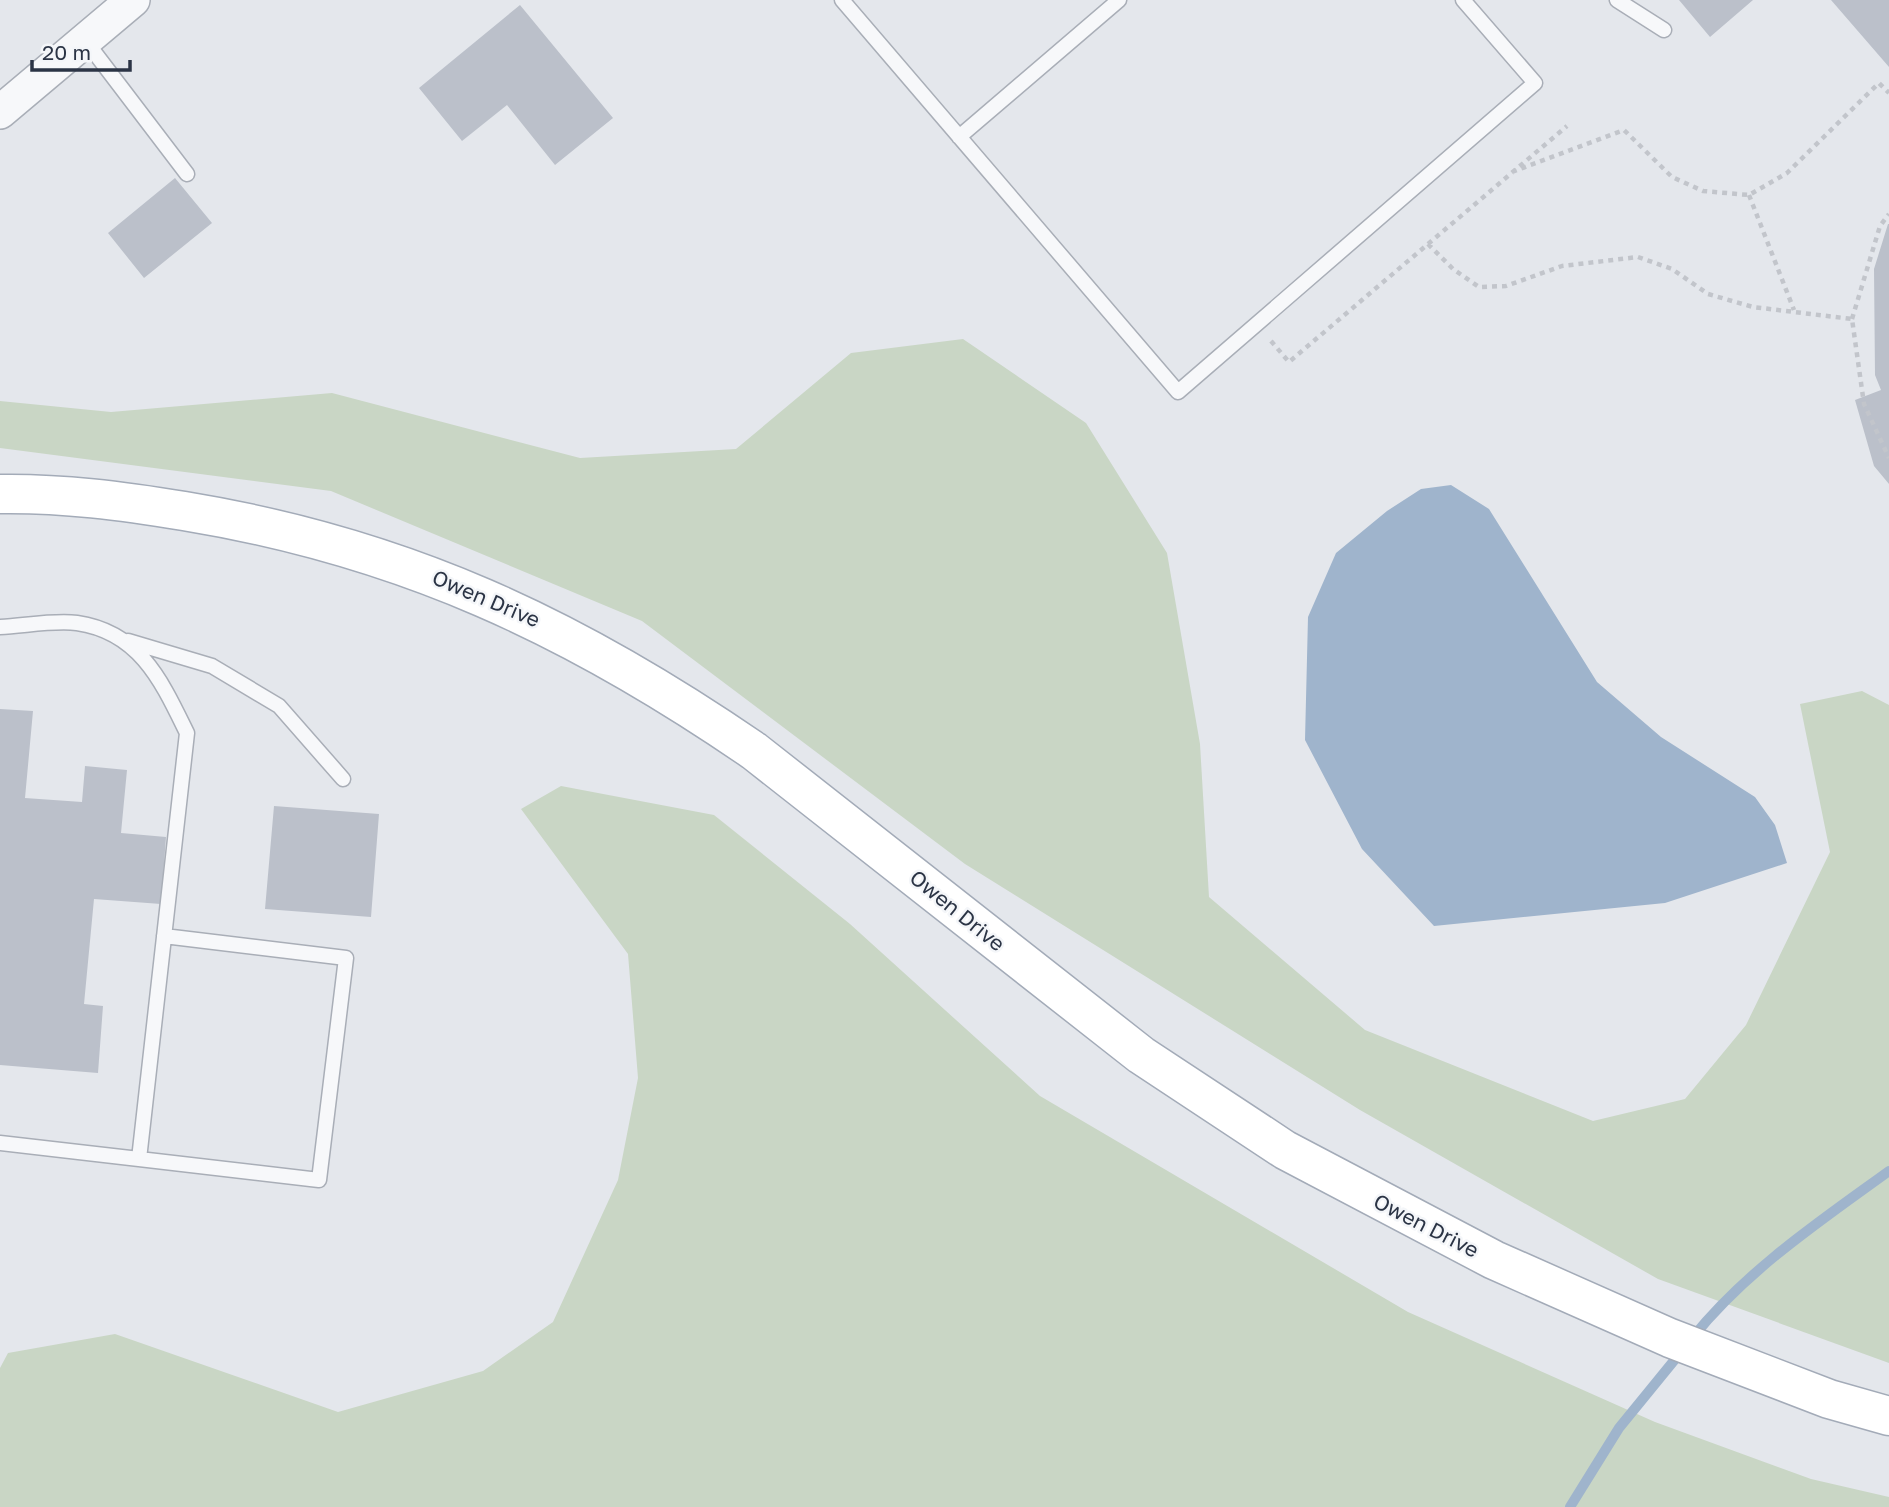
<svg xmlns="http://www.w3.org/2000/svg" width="1889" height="1507" viewBox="0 0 1889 1507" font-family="'Golos Text',sans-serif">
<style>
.green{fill:#c9d6c5}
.water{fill:#9fb4cc}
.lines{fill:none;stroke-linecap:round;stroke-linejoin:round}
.stream{stroke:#9fb4cc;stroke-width:10}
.building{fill:#bbc0ca}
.service-casing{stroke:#a9aeb7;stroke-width:17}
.tertiary-casing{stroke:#a9aeb7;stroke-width:36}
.primary-casing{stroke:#a3abb8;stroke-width:41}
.path{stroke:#c2c5cb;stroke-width:4.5;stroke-dasharray:5 5;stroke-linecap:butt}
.service{stroke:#f7f8fa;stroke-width:14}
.tertiary{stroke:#f7f8fa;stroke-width:33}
.primary{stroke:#fff;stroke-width:38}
.labels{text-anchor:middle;stroke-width:5;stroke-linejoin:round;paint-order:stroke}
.street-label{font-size:21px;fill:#2b3445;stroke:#f4f6f9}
</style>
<rect width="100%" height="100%" fill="#e4e7ec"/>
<path class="green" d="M963,339L1086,423L1167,553L1200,744L1209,897L1365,1030L1593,1121L1685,1099L1746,1025L1830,852L1800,704L1862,691L1889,705V1363L1658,1279L1360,1110L965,864L642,621L331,491L0,448V401L111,412L332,393L580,458L736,449L851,353Z
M561,786L714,815L850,924L1040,1096L1408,1312L1655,1422L1811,1479L1889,1497V1507H0V1368L8,1353L115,1334L338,1412L483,1371L553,1322L618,1180L638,1078L628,954L521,809Z"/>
<path class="water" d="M1451,485L1489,509L1597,682L1661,737L1755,797L1775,825L1787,863L1665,903L1434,926L1362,849L1305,740L1308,617L1336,553L1387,511L1421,489Z"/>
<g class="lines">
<path class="stream" d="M1693,1337C1747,1270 1820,1221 1889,1171
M1570,1507L1619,1428L1681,1352"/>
</g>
<path class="building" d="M1679,0H1753L1710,37Z
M1831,0H1889V67Z
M520,5L613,118L555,165L507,105L462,141L419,88Z
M175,178L212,223L144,278L108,233Z
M1888,224H1889V484L1874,466L1855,400L1881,390L1875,375L1874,269Z
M0,709L33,711L25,798L82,802L85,766L127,770L121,833L166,837L161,904L94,899L84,1004L103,1006L98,1073L0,1065Z
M274,806L379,814L371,917L265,909Z"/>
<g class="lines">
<defs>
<path id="service" d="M842,0L1178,392L1535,83L1463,0
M1617,0L1664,30
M85,40L187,174
M959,137L1119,0
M0,627C24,626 53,620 77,623C140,632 162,682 187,733L139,1159L0,1143
M128,641L212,666L279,706L343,779
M139,1159L319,1180L346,958L164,936"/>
<path id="tertiary" d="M0,112L133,0"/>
<path id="primary" d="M0,494C62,493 123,501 184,511C403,547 572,626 754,751L1141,1055L1285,1150L1494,1260L1670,1338L1829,1399L1889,1416"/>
</defs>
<use href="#service" class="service-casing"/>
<use href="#tertiary" class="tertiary-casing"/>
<use href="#primary" class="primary-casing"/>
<path class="path" d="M1512,172L1624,130L1672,177L1703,191L1749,195L1787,173L1879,83L1889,93
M1749,195L1794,310
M1428,244L1453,269L1479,287L1506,286L1562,266L1638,257L1672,269L1708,294L1753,307L1852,319L1864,404L1889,458
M1852,319L1880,226L1889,214
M1271,341L1289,362L1567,126"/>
<use href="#service" class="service"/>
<use href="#tertiary" class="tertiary"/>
<use href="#primary" class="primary"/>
</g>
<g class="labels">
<g class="street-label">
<text transform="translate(486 599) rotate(23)" y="7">Owen Drive</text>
<text transform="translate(957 911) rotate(39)" y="7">Owen Drive</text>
<text transform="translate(1426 1226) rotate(27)" y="7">Owen Drive</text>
</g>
</g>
<path d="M32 60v10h98v-10" fill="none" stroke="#2b3445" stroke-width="3.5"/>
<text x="42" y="60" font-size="21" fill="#2b3445" stroke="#f4f6f9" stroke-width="5" paint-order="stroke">20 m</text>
</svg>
